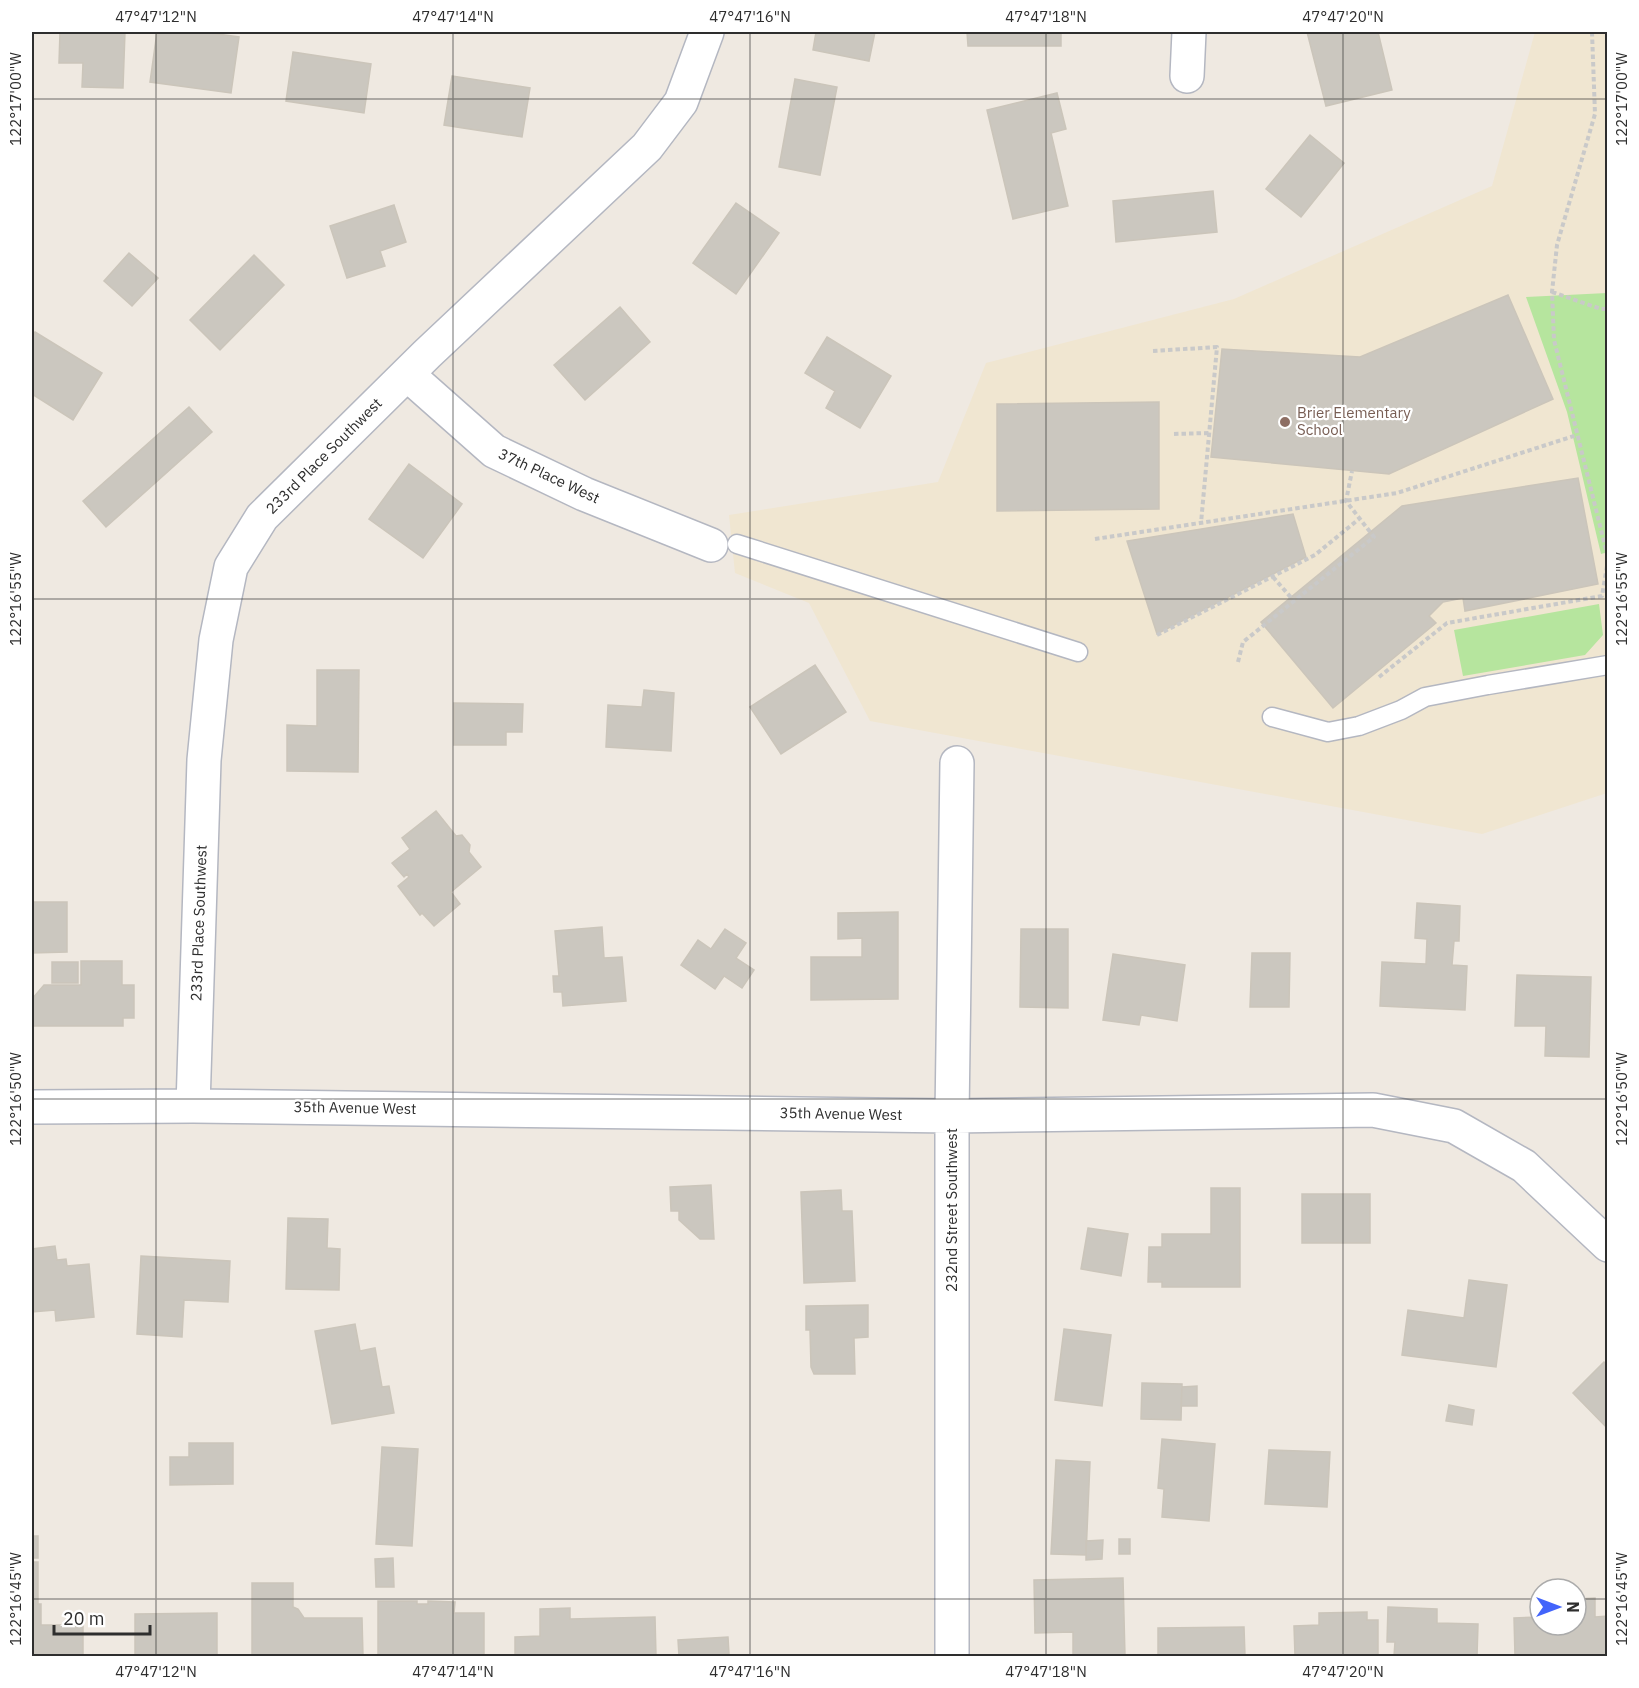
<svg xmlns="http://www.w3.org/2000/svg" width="1639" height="1688" viewBox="0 0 1639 1688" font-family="'IBM Plex Sans',sans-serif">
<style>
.education{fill:#f0e6d1}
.green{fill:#b6e59e}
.building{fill:#cbc7bf;stroke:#cbc5ba;stroke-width:1.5}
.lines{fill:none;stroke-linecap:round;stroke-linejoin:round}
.lane-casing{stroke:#b4b7c1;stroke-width:21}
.street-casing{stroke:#b4b7c1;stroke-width:36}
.path{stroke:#c9c9c9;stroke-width:4;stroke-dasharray:4.5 3;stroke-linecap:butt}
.lane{stroke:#fff;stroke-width:18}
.street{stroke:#fff;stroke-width:33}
.ticks{fill:none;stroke:#2e2e2e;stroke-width:1.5;stroke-opacity:0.45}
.education-dot{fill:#8d6e63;stroke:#fff;stroke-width:2}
.labels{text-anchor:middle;stroke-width:4.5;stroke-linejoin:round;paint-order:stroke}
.education-label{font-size:15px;fill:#785e54;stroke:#fff;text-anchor:start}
.street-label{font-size:15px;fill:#2e2e2e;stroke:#fff}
.neatline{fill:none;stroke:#2e2e2e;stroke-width:2}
.ticks-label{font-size:15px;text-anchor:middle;fill:#2e2e2e}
</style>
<rect width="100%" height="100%" fill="#efe9e1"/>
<path class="education" d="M1535,32H1607V793L1482,834L870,721L809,603L735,573L729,515L938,482L986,363L1234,299L1492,186Z"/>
<path class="green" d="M1607,293L1608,552L1601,554L1567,412L1526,297Z
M1599,604L1603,635L1585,655L1463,676L1454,630Z"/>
<path class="building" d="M60,32H125L123,88L82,87L83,63H59Z
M157,32H203L239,37L231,93L150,82Z
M816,32H875L869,61L813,50Z
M967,32H1061V46H968Z
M1307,32H1378L1392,90L1326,106Z
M293,52L371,64L364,113L286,101Z
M452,76L530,88L522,137L444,125Z
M795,79L837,87L820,175L779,167Z
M1057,93L1066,129L1051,133L1068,206L1013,219L987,110Z
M1310,135L1344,163L1301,217L1266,189Z
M1213,191L1217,232L1116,242L1113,201Z
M736,203L779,233L736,294L693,263Z
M394,205L406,242L380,251L385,266L347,278L330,226Z
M129,253L158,278L132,306L104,281Z
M254,255L284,285L220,350L190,320Z
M1508,295L1553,399L1389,474L1211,457L1222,349L1360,357Z
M620,307L650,342L585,400L554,365Z
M35,332L102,373L73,420L32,394V338Z
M827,337L891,376L860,428L826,408L835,391L805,373Z
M1159,402V509L997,511V404Z
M189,407L212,432L106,527L83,501Z
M409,464L462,504L423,558L369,519Z
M1578,478L1598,584L1465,611L1463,598L1443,602L1429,616L1436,623L1333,708L1261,622L1402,506Z
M1293,514L1306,557L1157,634L1127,541Z
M815,665L846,712L781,754L750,707Z
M317,670H359L358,772L287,771V725L317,726Z
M644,690L674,693L671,751L606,747L608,705L642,707Z
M454,703L523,704L522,732H506V745H454Z
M436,811L456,836L462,835L470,845L469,852L481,867L451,892L460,904L434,926L422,913L420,915L398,886L409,877L407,874L404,877L392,863L410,849L402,838Z
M32,902H67V952L32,953Z
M1417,903L1460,906L1459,941H1454L1452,965L1467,966L1465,1010L1380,1006L1382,962L1426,964L1427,939L1415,938Z
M898,912V999L811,1000V957H862V938L838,939V913Z
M602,927L604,958L622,957L626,1001L563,1006L562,992H554L553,976H559L555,931Z
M725,929L746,943L736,958L754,970L742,988L724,976L715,989L681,965L698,940L711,949Z
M1021,929H1068V1008L1020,1007Z
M1252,953H1290L1289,1007H1250Z
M1113,954L1185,965L1177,1021L1141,1015L1139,1025L1103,1020Z
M81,961H122V985H134V1018H123V1026H32V999L44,985H81Z
M52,962H78V983H52Z
M1517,975L1591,977L1589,1057L1545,1056L1546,1026H1515Z
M711,1185L714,1239H700L679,1220V1211H671L670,1187Z
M1211,1188H1240V1287H1162V1282H1148L1149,1247H1162V1234H1211Z
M841,1190L842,1211H852L855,1281L804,1283L801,1192Z
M1302,1194H1370V1243H1302Z
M288,1218L328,1219L327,1248L340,1249L339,1290L286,1289Z
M1088,1228L1128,1234L1121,1276L1081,1269Z
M55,1246L57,1260L66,1259L67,1266L89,1264L94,1317L56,1321L55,1310L32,1312V1249Z
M141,1256L230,1261L228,1302L184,1300L182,1337L137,1334Z
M1469,1280L1507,1285L1496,1367L1402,1355L1408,1310L1464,1318Z
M868,1305V1337L854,1338L855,1374H814L811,1367L810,1330H806V1306Z
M355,1324L360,1351L375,1348L382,1387L389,1386L394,1413L332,1424L315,1331Z
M1064,1329L1111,1335L1102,1406L1055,1400Z
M1604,1362L1608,1365V1429L1573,1393Z
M1142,1383L1182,1384L1181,1420L1141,1419Z
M1197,1386V1406H1181L1182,1387Z
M1449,1405L1474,1410L1472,1425L1446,1421Z
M1162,1439L1215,1444L1209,1521L1162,1517L1164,1489L1158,1488Z
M189,1443H233V1484L170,1485V1457H189Z
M382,1447L418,1449L412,1546L376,1544Z
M1269,1450L1330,1452L1327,1507L1265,1504Z
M1056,1460L1090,1462L1086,1555L1051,1554Z
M32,1536H38V1558H32Z
M1119,1539H1130V1554H1119Z
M1103,1540L1102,1559L1086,1560V1541Z
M393,1558L394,1587H376L375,1559Z
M32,1562H38V1604H41V1625H83V1656H32Z
M1123,1578L1125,1656H1073V1632L1035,1633L1034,1580Z
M252,1583H293V1607L298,1609L304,1618H362L363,1656H252Z
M1595,1598V1617L1608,1616V1656H1515L1514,1618L1540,1617V1625H1576V1599Z
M378,1601H417V1604H428V1601L455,1602L454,1613H484V1656H378Z
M1388,1607L1437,1609V1623L1478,1624L1477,1656H1394L1395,1642H1387Z
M570,1608V1619L655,1617L656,1656H515V1637L540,1636V1609Z
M1367,1612V1620H1378V1656H1295L1294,1626L1319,1625V1613Z
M217,1613V1656H135V1614Z
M1244,1627L1245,1656H1158V1628Z
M728,1637L729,1654L704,1656H671H679L678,1640Z"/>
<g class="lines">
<defs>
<path id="lane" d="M737,544L1078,652
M1272,717L1328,732L1359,726L1401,710L1425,697L1488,685L1608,665"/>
<path id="street" d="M1187,76L1189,32
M407,374L494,451L584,494L711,545
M193,1106L204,760L216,640L231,567L262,517L427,354L647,147L681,102L707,32
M32,1107L193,1106L952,1116L1373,1110L1454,1126L1524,1166L1608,1245
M952,1656V1116L957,763"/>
</defs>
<use href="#lane" class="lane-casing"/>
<use href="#street" class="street-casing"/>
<path class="path" d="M1592,32L1595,114L1557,245L1552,292L1554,340L1608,558
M1552,292L1601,309H1608
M1153,351L1217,347L1201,523
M1174,434L1209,433
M1095,539L1397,493L1577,435
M1273,577L1294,601
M1157,635L1315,555L1359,519
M1238,662L1243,642L1374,537L1346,501L1352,471
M1379,677L1447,623L1602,596L1608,560"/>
<use href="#lane" class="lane"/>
<use href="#street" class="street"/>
</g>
<path class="ticks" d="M156,32V1656M453,32V1656M750,32V1656M1046,32V1656M1343,32V1656M32,99H1608M32,599H1608M32,1099H1608M32,1599H1540M1576,1599H1608"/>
<circle class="education-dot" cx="1285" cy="422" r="6"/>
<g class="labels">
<g class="education-label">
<text x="1297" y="418">Brier Elementary<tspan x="1297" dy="17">School</tspan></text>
</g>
<g class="street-label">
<text transform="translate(324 456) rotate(-45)" y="5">233rd Place Southwest</text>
<text transform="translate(549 476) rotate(25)" y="5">37th Place West</text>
<text transform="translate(199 923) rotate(-88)" y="5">233rd Place Southwest</text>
<text transform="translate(355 1108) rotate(1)" y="5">35th Avenue West</text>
<text transform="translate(841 1114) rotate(1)" y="5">35th Avenue West</text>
<text transform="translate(952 1210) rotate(-90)" y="5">232nd Street Southwest</text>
</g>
</g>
<rect width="1639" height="1688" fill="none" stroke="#ffffff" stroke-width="66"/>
<g transform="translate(1558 1607) rotate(90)"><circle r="28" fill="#ffffff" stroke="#ababab" stroke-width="1.5"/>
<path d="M0-4.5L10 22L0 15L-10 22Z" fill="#4264fb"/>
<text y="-9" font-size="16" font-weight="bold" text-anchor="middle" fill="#2e2e2e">N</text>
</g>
<path d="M54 1625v9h96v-9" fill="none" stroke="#2e2e2e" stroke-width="3"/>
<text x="63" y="1625" font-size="18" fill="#2e2e2e" stroke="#ffffff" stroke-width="4.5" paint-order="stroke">20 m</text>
<rect x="33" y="33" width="1573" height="1622" class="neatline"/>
<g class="ticks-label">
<text x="156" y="22">47°47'12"N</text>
<text x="453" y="22">47°47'14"N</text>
<text x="750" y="22">47°47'16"N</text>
<text x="1046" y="22">47°47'18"N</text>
<text x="1343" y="22">47°47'20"N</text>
<text transform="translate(1622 99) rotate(-90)" y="5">122°17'00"W</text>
<text transform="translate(16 99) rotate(-90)" y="5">122°17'00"W</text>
<text transform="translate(1622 599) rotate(-90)" y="5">122°16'55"W</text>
<text transform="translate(16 599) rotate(-90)" y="5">122°16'55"W</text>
<text transform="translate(1622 1099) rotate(-90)" y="5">122°16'50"W</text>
<text transform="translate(16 1099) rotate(-90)" y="5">122°16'50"W</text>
<text transform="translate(16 1599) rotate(-90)" y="5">122°16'45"W</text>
<text transform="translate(1622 1599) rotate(-90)" y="5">122°16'45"W</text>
<text x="156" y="1677">47°47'12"N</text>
<text x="453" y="1677">47°47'14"N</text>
<text x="750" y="1677">47°47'16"N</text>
<text x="1046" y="1677">47°47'18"N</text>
<text x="1343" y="1677">47°47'20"N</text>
</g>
</svg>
